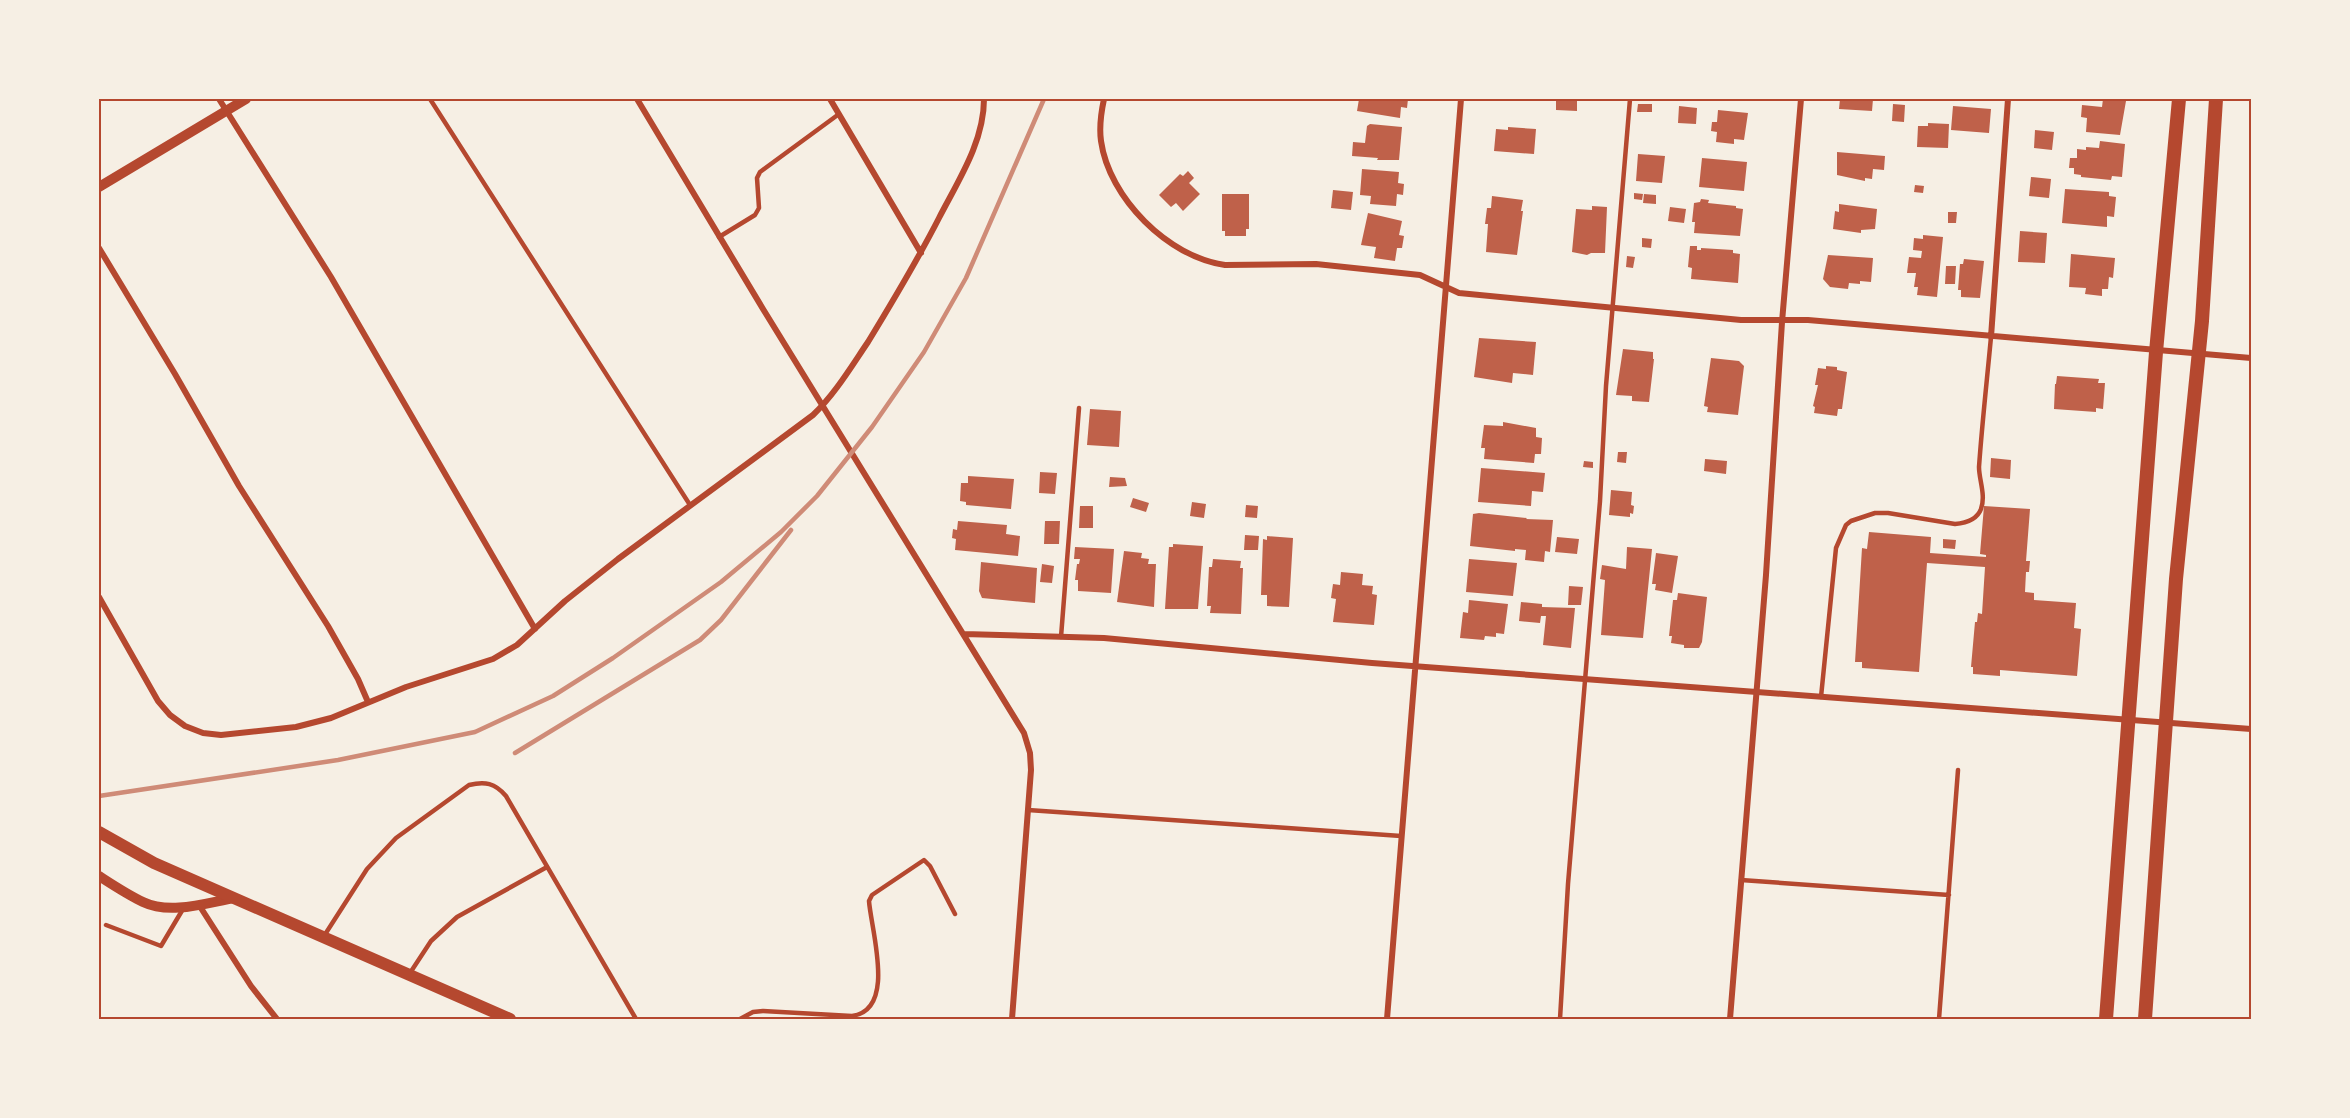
<svg xmlns="http://www.w3.org/2000/svg" width="2350" height="1118" viewBox="0 0 2350 1118" font-family="Roboto,sans-serif">
<style>
.building{fill:#bf614a}
.lines{fill:none;stroke-linecap:round;stroke-linejoin:round}
.service{stroke:#b5482f;stroke-width:4.5}
.minor{stroke:#b5482f;stroke-width:6}
.tertiary{stroke:#b5482f;stroke-width:10}
.secondary{stroke:#b5482f;stroke-width:12}
.primary{stroke:#b5482f;stroke-width:14}
.rail{stroke:#cf8b77;stroke-width:4.5}
.neatline{fill:none;stroke:#b5482f;stroke-width:2}
</style>
<rect width="100%" height="100%" fill="#f6efe4"/>
<path class="building" d="M1359,99H1408L1407,108L1401,107L1400,118L1357,111Z
M1556,99H1577V111L1556,110Z
M1840,99H1873L1872,111L1839,109Z
M2103,99L2126,101L2120,135L2086,132L2087,118L2081,117L2082,105L2102,107Z
M1638,104H1652V112H1637Z
M1893,104L1905,105L1904,122L1892,121Z
M1679,106L1697,108L1696,124L1678,123Z
M1953,106L1991,109L1989,133L1951,130Z
M1718,110L1748,113L1744,140L1734,139V144L1716,142L1717,132L1711,131L1712,122H1717Z
M1928,123L1949,124L1948,148L1917,147L1918,126H1928Z
M1370,124L1402,127L1399,160H1377L1378,158L1352,156L1353,142L1365,143L1367,126Z
M1508,127L1536,129L1534,154L1494,151L1496,129L1508,130Z
M2035,130L2054,132L2052,150L2034,148Z
M2100,141L2125,144L2122,177L2112,176L2111,180L2081,177V175L2074,174V168H2069L2070,158H2077V149L2086,150V147L2099,148Z
M1837,152L1885,156L1884,170L1873,169L1872,179L1865,178V181L1837,175Z
M1638,154L1665,156L1662,183L1636,181Z
M1702,158L1747,162L1744,191L1699,187Z
M1362,169L1399,172L1398,183L1404,184L1403,195L1397,194L1396,206L1370,204L1371,196L1360,195Z
M1188,171L1194,178L1189,183L1200,194L1183,211L1176,203L1171,207L1159,195L1180,174L1183,176Z
M2031,177L2051,179L2049,198L2029,196Z
M1915,185L1924,186L1923,193L1914,192Z
M2065,189L2109,192V196L2116,197L2114,217L2107,216V227L2062,223Z
M1333,190L1353,192L1351,210L1331,208Z
M1634,193L1643,194L1642,200L1634,199Z
M1222,194H1249V229H1246V236H1225V231H1222Z
M1644,194L1656,195V204L1643,203Z
M1492,196L1523,200L1521,211H1523L1517,255L1486,252L1488,224H1485L1487,208H1491Z
M1701,199L1709,200L1708,203L1736,206V208L1743,209L1740,236L1694,233L1695,222H1692L1694,203L1700,202Z
M1839,204L1877,209L1875,229L1861,230V233L1833,229L1835,211L1839,212Z
M1592,206L1607,207L1605,253H1591L1587,255L1572,252L1576,209L1592,210Z
M1670,207L1686,209L1684,223L1668,221Z
M1948,212H1957L1956,223H1948Z
M1368,213L1402,221L1399,235L1404,236L1402,248H1397L1395,261L1374,258L1376,247L1361,245Z
M2020,231L2047,233L2045,263L2018,262Z
M1923,235L1943,237L1937,297L1917,295L1918,287H1914L1916,273H1907L1909,257L1921,258L1922,251L1913,250L1914,238L1923,239Z
M1642,238L1652,239L1651,248L1642,247Z
M1690,246H1697V250H1701V248L1733,250V253L1740,254L1738,283L1691,279L1692,268L1688,267Z
M2071,254L2115,258L2113,278L2109,277L2108,289H2102V296L2085,294L2086,288L2069,287Z
M1828,255L1873,258L1871,282L1860,281V284L1849,283L1848,289L1830,287L1823,279Z
M1627,256L1635,257L1633,268L1626,267Z
M1964,259L1984,261L1980,298L1961,297V290H1958L1960,264H1963Z
M1946,266H1956L1955,284H1945Z
M1479,338L1536,342L1533,375L1513,373L1512,383L1474,377Z
M1623,349L1653,352V359H1654L1649,402L1632,401V396L1616,395Z
M1711,358L1739,361L1744,366L1738,415L1707,412L1708,407L1704,406Z
M1826,366L1837,367V370L1847,372L1842,409H1838L1837,416L1814,413L1815,407L1813,406L1818,385H1815L1818,368L1826,369Z
M2057,376L2099,379L2098,383H2105L2103,409L2096,408V412L2054,409L2055,384H2056Z
M1090,409L1121,411L1119,447L1087,445Z
M1503,422L1536,428V437L1542,438L1541,454H1535L1534,463L1484,459L1485,448H1481L1484,425L1503,426Z
M1618,452H1627L1626,463L1617,462Z
M1991,458L2011,460L2010,479L1990,477Z
M1705,459L1727,461L1726,474L1704,471Z
M1584,461L1593,462V468L1583,467Z
M1481,468L1545,473L1543,492L1532,491L1531,506L1478,502Z
M1040,472L1057,473L1055,494L1039,493Z
M968,476L1014,479L1011,509L966,505V502L960,501L961,483H968Z
M1110,477L1125,478L1127,486L1109,487Z
M1611,490L1632,492L1631,505L1634,506L1633,514L1630,513V517L1609,515Z
M1133,498L1149,503L1146,512L1130,507Z
M1192,502L1206,504L1204,518L1190,516Z
M1246,505L1258,506L1257,518L1245,517Z
M1080,506H1093V528H1079Z
M1984,506L2030,509L2026,561H2030L2029,572H2026L2025,592L2034,593V600L2076,603L2074,628L2081,629L2077,676L2000,670V676L1973,674V667H1971L1975,622H1977L1978,613L1982,614L1985,567L1927,563L1919,672L1862,668V662H1855L1862,548L1867,549L1869,532L1931,537L1930,553L1986,557V555L1980,554Z
M1479,513L1527,518L1526,519L1553,520L1550,552L1545,551L1544,562L1525,560L1526,550L1515,549V551L1470,546L1473,514Z
M958,521L1007,525L1006,534L1020,536L1018,556L955,550L956,539L952,538L953,529L957,530Z
M1045,521H1060L1059,544H1044Z
M1245,535L1259,536L1258,550H1244Z
M1267,536L1293,538L1289,607L1267,606V595H1261L1263,539L1267,540Z
M1557,537L1579,539L1577,554L1555,552Z
M1943,539L1956,540L1955,549L1943,548Z
M1173,544L1203,546L1198,609H1165L1169,547H1173Z
M1075,547L1114,549L1111,593L1078,591V580H1075L1077,564H1079L1080,559H1074Z
M1627,547L1652,549L1643,638L1601,635L1605,580L1600,579L1602,565L1626,569Z
M1124,551L1142,553L1141,558L1149,559L1148,564H1156L1154,607L1117,602Z
M1656,553L1678,556L1672,593L1655,590L1656,584H1652Z
M1213,559L1241,561L1240,568H1243L1241,614L1210,613L1211,606H1207L1209,567H1212Z
M1469,559L1517,563L1513,596L1466,592Z
M981,562L1037,568L1035,603L982,598L979,591Z
M1042,564L1054,566L1052,583L1040,582Z
M1341,572L1363,574L1362,585L1373,586L1372,594L1377,595L1374,625L1333,622L1336,599L1331,598L1333,584L1340,585Z
M1569,586L1583,587L1581,605H1568Z
M1678,593L1707,597L1702,642L1699,648H1684V645L1671,643L1672,636H1669L1673,600H1677Z
M1469,600L1508,604L1504,634L1496,633V637L1485,636L1484,640L1460,638L1463,612L1468,613Z
M1521,602L1542,604V607L1575,608L1571,648L1543,645L1546,616H1541L1540,623L1519,621Z"/>
<g class="lines">
<path class="service" d="M430,99L690,505
M719,237L755,215L759,208L757,178L760,172L839,114
M1061,637L1079,408
M1821,697L1836,548L1846,525L1851,521L1875,513H1888L1955,524C1966,523 1977,520 1981,509C1986,495 1979,480 1979,467C1982,424 1987,380 1991,337
M1028,810L1401,836
M1741,880L1949,895
M106,925L161,946L183,909
M324,936L367,869L396,838L469,785C485,781 495,783 506,796L636,1019
M410,973L431,941L457,917L547,867
M740,1019L753,1012L763,1011L852,1016C897,1010 871,930 869,901L872,895L924,860L930,866L955,914
M1560,1019L1568,884L1600,501L1606,386L1630,99
M1939,1019L1958,770"/>
<path class="minor" d="M219,99L331,277L535,629
M637,99L763,309L1024,733L1030,753L1031,770L1012,1019
M830,99L921,253
M1104,99C1101,113 1099,127 1101,141C1109,198 1168,257 1225,265L1316,264L1420,275L1459,293L1741,320H1808L2251,358
M99,248L175,374L239,486L328,626L358,679L368,702
M1991,337L2008,99
M99,597L158,701L170,715L185,726L203,733L221,735L296,727L331,718L406,687L493,659L517,645L565,601L618,559L813,415C835,394 851,367 868,342C893,301 917,261 939,218C958,181 984,142 984,99
M964,634L1104,638L1372,663L2251,729
M199,905L251,986L277,1019
M1387,1019L1461,99
M1730,1019L1766,575L1782,322L1801,99"/>
<path class="tertiary" d="M99,187L246,99
M99,876C113,885 128,895 143,902C170,915 206,903 234,898"/>
<path class="secondary" d="M99,832L154,863L510,1019"/>
<path class="primary" d="M2106,1019L2156,352L2179,99
M2145,1019L2176,579L2202,321L2216,99"/>
<path class="rail" d="M515,753L700,640L721,620L791,530
M99,796L338,760L475,732L553,696L613,658L721,582L781,532L817,496L872,427L924,352L966,278L1044,99"/>
</g>
<rect width="2350" height="1118" fill="none" stroke="#f6efe4" stroke-width="201"/>
<rect x="100" y="100" width="2150" height="918" class="neatline"/>
</svg>
